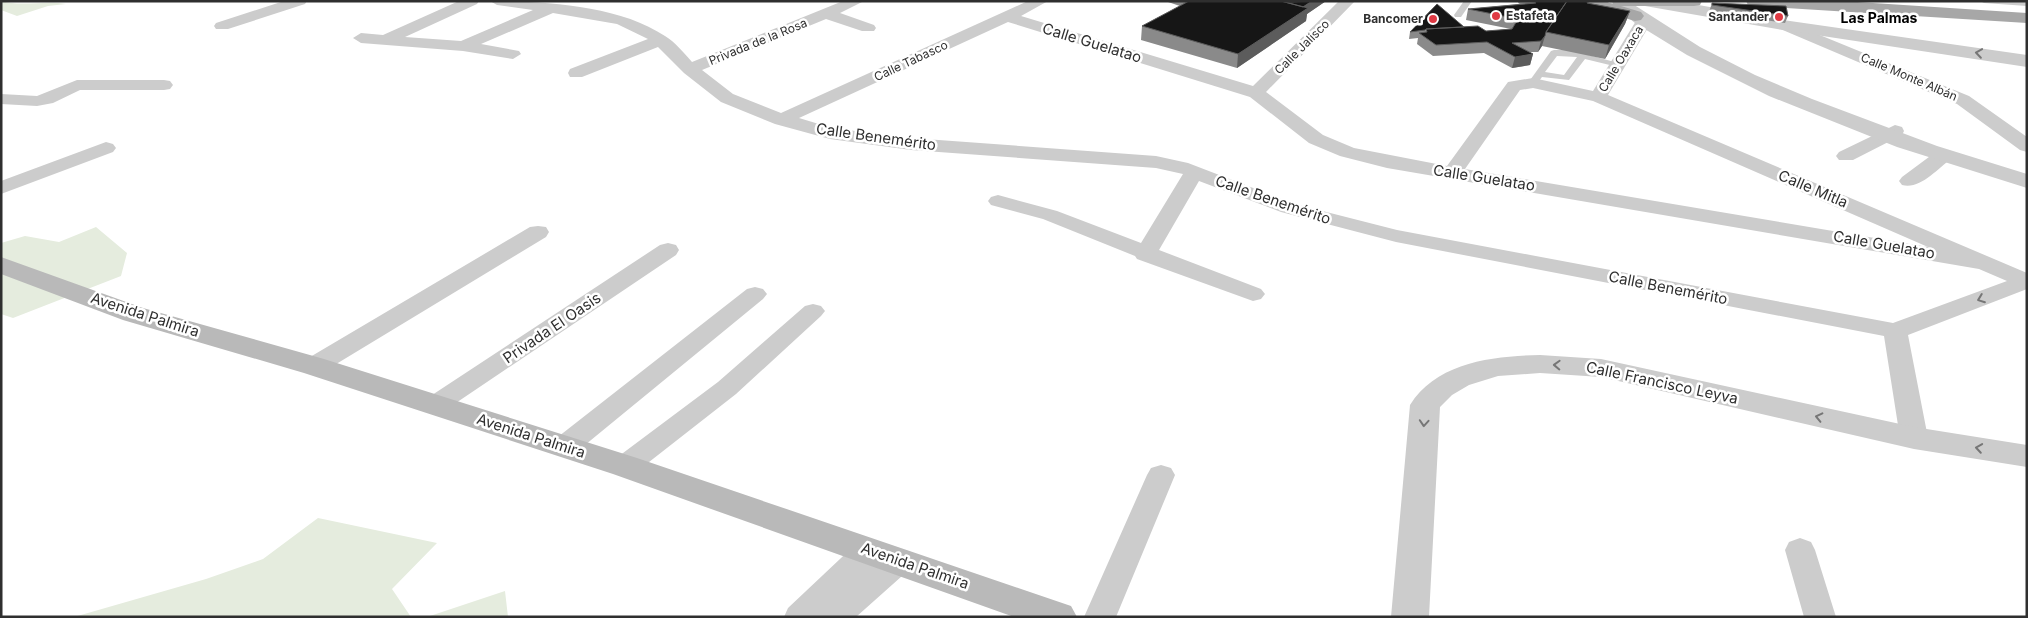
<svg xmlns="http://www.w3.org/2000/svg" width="2028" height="618" viewBox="0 0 2028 618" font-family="Inter,sans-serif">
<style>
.green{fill:#e5ecde}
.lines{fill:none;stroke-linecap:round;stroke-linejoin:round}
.service{fill:#ccc;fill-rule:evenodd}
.minor{fill:#ccc;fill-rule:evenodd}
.tertiary{fill:#ccc;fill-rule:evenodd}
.secondary{fill:#b9b9b9;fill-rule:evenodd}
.primary{fill:#a7a7a7;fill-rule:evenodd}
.wall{fill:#8a8a8a}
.shaded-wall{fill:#5c5c5c}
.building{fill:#161616;stroke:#5c5c5c}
.oneway{stroke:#767676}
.poi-dot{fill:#df3943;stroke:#fff;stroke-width:2}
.labels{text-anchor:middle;stroke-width:5;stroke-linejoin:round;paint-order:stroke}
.far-poi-label{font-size:12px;font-weight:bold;fill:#2f2f2f;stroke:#fff;text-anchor:end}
.far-street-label{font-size:12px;fill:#2f2f2f;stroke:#fff}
.far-neighbourhood-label{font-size:14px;font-weight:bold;fill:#000;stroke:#fff}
.street-label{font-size:15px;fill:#2f2f2f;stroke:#fff}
</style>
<rect width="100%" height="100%" fill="#fff"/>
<path class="green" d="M1,1C22,7 45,0 66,4L48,6L17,16L1,10Z
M96,227L127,253L121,276L13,318L1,314V243L25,236L59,242Z
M318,518L437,543L392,589L411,617H74L206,579L263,559Z
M505,591L508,617H427Z"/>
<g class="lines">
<path class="service" d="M1464,1H1472L1461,17H1455L1454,15Z
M1980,1L2027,2V6L1984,3Z
M1554,50H1570L1622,64L1618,67L1585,59L1569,80L1542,77L1536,85H1530L1528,83L1551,51ZM1557,56L1577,57L1564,75L1545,72Z"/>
<path class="minor" d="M284,1H307L305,4L228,29H216L214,26L216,23Z
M459,1H479L477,4L405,37L461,41L533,10L497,5L490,1C544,1 619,5 665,36C675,42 684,53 692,62L843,1H864L840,13L874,25L876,28L874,31H862L826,19L702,70L733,94L781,113L1028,1H1048L1021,16L1253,86L1339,1H1355L1266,92L1323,135L1354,148L1447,166L1508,82L1533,78L1593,91L1636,21L1644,16L1652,21L1608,95L2027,273V289L1908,335L1928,438L1924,445L1914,447L1904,445L1900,438L1884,336L1396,242L1281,212L1199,181L1159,250L1261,289L1265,294L1261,299L1253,301L1137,259L1135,256L1043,219L991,205L988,201L991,197L998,195L1057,211L1141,243L1183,174L1156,168L911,150L830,139L775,124L721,102L684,73L658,47L582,77H570L568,73L570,69L648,39L617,24L553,13L481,44L519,51L521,54L513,59L463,51L361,43L353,38L361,33L383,35ZM1008,22L1250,97L1309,143L1340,156L1387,168L1979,269L2007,281L1893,323L1397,230L1295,204L1188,163L1156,156L911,138L832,128L799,118ZM1533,88L1593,101L1928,247L1465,169L1520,90Z
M1783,20L1969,96L2027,137V152L2020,150L1957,104L1778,28L1775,25L1778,22Z
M77,80H164L170,81L173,85L170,89L164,90H80L53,103L37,106L1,104V94L37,96Z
M1895,125L1902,127L1904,131L1902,135L1853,160H1839L1836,156L1839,152Z
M106,142L113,144L116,148L113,152L1,194V181Z
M1944,149L1951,151L1954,155L1951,159C1937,169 1920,190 1902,185L1899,181L1902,177L1937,151Z
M538,226L546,227L549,232L546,237L323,372L314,374L305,372L301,366L305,360L530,227Z
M668,243L676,245L679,250L676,255L444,411L435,414L426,411L422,405L426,399L660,245Z
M755,287L763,289L767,294L763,299L574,454L564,457L554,454L550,447L554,440L747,289Z
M813,304L821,306L825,311L821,316L736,394L635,473L625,476L615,473L611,466L615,459L718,382L805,306Z
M1161,465L1171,468L1175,475L1116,617H1084L1147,475L1151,468Z
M869,538L880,542L884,550L874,564C887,553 894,546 911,552L916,560L911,568L856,617H784L788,608L858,542Z
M1800,538L1811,542L1815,550L1836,617H1804L1785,550L1789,542Z"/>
<path class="tertiary" d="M1608,1H1628L1700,47L1755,75L1812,99L1937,146L2027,174V188L1897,147L1769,96L1687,55L1635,23Z
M1637,1H1676L1783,20L2027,55V67L1783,30L1645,6L1639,5Z
M1540,355L1601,359L1914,427L2027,445V467L1914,449L1601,377L1540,373L1498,376L1469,385L1452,395L1440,407L1429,617H1391L1410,405C1437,362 1493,356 1540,355Z"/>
<path class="secondary" d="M1,257L143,308L324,359L637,458L1071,606L1077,617H1014L613,474L304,373L123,320L1,274Z"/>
<path class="primary" d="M1578,1H1605L1613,4L1612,1H1702L1700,5L1694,6H1621L1641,12L1644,16L1641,20L1635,21L1580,5Z
M1746,1H1842L2027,13V23L1754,6L1748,5Z"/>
</g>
<path class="wall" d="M1165,1H1326L1307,14L1306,21L1237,68L1141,40L1142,26L1180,6Z
M1519,1H1590L1589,3L1630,11L1625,24L1605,59L1542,46L1538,52H1530L1533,54L1530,65L1512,68L1484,53L1433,56L1417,44L1418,38L1409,39L1410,32L1437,4L1464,27L1486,31L1511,29L1466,20L1468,9L1520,4L1518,3Z
M1712,3L1788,16L1785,23L1709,12Z"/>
<path class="shaded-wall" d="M1312,1H1326L1307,14L1306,21L1237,68L1238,54Z
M1630,11L1625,24L1605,59L1609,45Z
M1545,36L1542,46L1538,52L1541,41Z
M1533,54L1530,65L1512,68L1515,57Z"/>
<path class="building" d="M1189,1H1281L1308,8L1238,54L1142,26Z
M1281,1L1291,2L1312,1L1303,7Z
M1534,1H1567L1546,32L1545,36L1541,41L1512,43L1533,54L1515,57L1487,42L1436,45L1419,33L1427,32L1426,29L1478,26L1486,31L1512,29L1518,19L1468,9L1536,3Z
M1567,1H1588L1587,3L1630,11L1609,45L1546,32Z
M1712,3L1786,6L1788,16L1712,5Z
M1437,4L1464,27L1426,29L1425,30L1410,32Z"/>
<defs><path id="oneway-chevron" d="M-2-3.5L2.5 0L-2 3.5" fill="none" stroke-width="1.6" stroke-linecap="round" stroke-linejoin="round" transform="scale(1.25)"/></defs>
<g class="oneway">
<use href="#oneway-chevron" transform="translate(1979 53) rotate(-172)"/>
<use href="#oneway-chevron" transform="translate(1981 299) rotate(159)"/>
<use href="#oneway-chevron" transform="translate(1557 365) rotate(-178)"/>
<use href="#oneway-chevron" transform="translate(1819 417) rotate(-167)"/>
<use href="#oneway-chevron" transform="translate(1424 423) rotate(94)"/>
<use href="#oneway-chevron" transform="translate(1979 448) rotate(-171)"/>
</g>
<g class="poi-dot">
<circle cx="1496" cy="16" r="5"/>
<circle cx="1779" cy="17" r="5"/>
<circle cx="1433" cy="19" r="5"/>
</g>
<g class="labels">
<g class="far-poi-label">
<text x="1506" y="20" text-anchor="start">Estafeta</text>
<text x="1769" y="21">Santander</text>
<text x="1423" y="23">Bancomer</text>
</g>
<g class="far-street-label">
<text transform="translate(758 42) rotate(-22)" y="4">Privada de la Rosa</text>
<text transform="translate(1302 47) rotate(-45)" y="4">Calle Jalisco</text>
<text transform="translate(1621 59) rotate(-59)" y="4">Calle Oaxaca</text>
<text transform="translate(911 61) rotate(-25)" y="4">Calle Tabasco</text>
<text transform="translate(1909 77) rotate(23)" y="4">Calle Monte Albán</text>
</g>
<g class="far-neighbourhood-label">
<text x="1879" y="23">Las Palmas</text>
</g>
<g class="street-label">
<text transform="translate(1092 43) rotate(17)" y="5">Calle Guelatao</text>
<text transform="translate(876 137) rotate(8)" y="5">Calle Benemérito</text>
<text transform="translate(1484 178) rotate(9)" y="5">Calle Guelatao</text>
<text transform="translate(1813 189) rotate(23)" y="5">Calle Mitla</text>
<text transform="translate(1273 200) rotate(19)" y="5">Calle Benemérito</text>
<text transform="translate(1884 245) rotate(10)" y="5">Calle Guelatao</text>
<text transform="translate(1668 288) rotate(11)" y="5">Calle Benemérito</text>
<text transform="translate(145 315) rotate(18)" y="5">Avenida Palmira</text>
<text transform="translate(552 328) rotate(-34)" y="5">Privada El Oasis</text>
<text transform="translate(1662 383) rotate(12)" y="5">Calle Francisco Leyva</text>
<text transform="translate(531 436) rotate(18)" y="5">Avenida Palmira</text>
<text transform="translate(915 566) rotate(19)" y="5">Avenida Palmira</text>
</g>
</g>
<rect width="2028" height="618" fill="none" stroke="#2f2f2f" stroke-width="5"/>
</svg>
